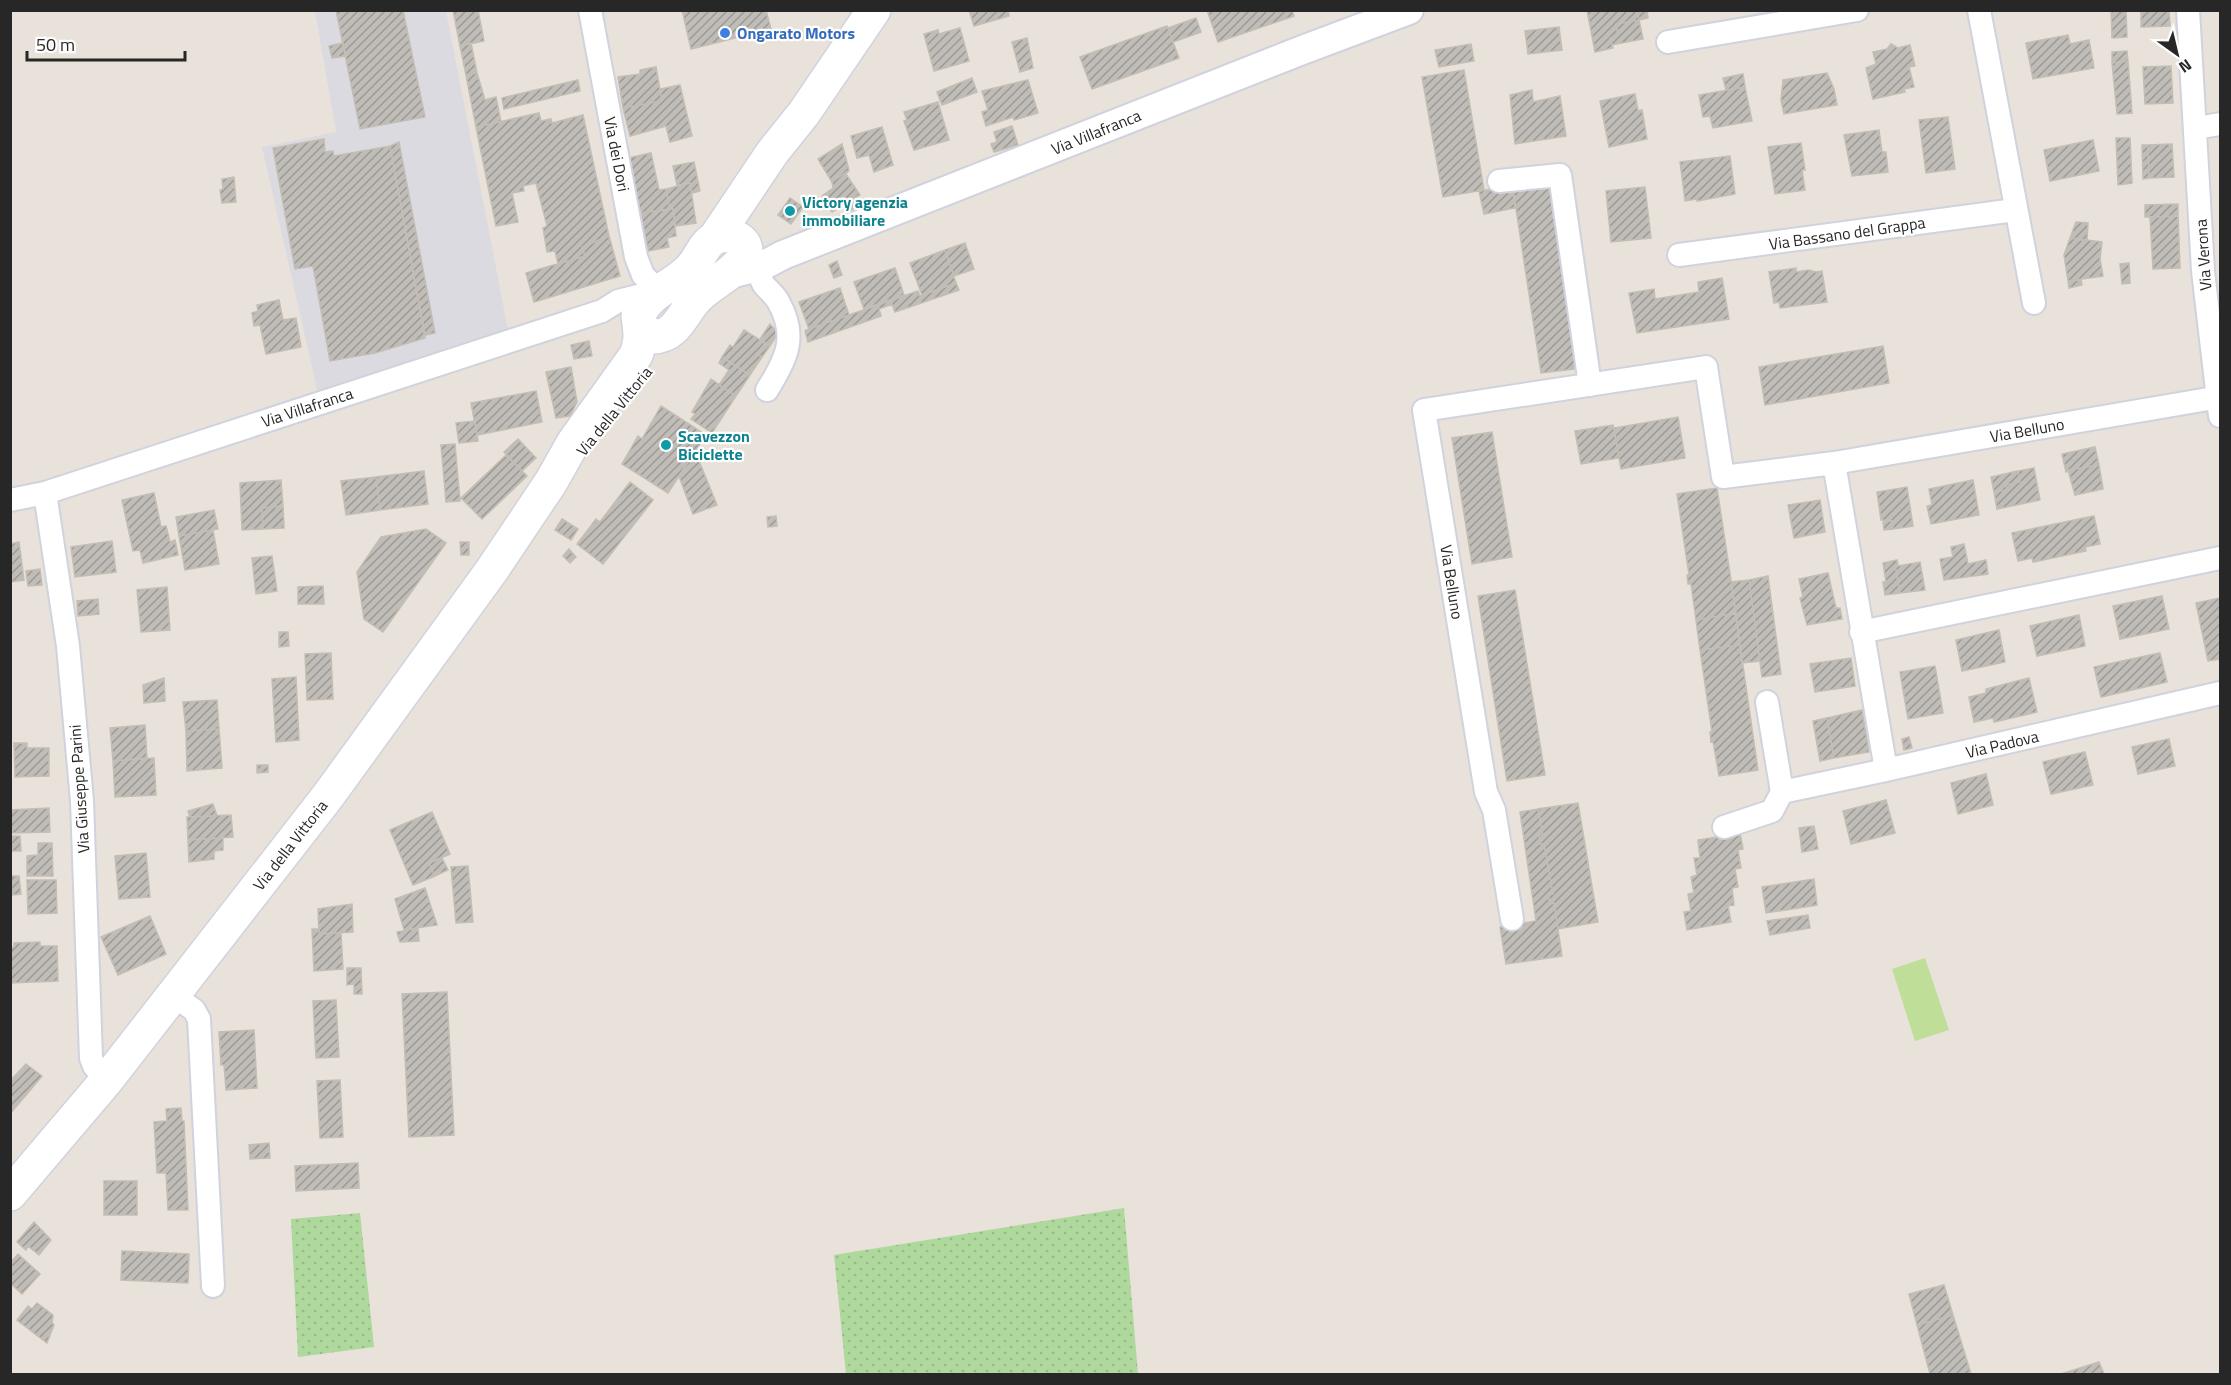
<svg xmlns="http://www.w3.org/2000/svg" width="2231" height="1385" viewBox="0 0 2231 1385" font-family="'Titillium Web',sans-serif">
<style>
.industrial{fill:#dcdae1}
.grass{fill:url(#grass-dots)}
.pitch{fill:#bfdf99}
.building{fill:url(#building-hatch);stroke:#c3beb4;stroke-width:1.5}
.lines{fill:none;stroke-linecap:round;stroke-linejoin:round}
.minor-casing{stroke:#d0d2de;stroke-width:26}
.tertiary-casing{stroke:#d0d2de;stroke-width:32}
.secondary-casing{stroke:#d0d2de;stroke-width:36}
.minor{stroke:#fff;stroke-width:22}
.tertiary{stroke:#fff;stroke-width:28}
.secondary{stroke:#fff;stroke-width:33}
.shop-dot{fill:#3f7fe0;stroke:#fff;stroke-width:2}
.culture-dot{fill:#0f9aa8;stroke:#fff;stroke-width:2}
.labels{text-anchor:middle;stroke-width:4.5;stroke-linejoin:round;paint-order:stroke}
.shop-label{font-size:16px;font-weight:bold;fill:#366cbe;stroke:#fff;text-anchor:start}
.street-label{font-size:16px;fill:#272727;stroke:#fff}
.culture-label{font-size:16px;font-weight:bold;fill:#0d838f;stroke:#fff;text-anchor:start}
</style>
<defs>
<pattern id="grass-dots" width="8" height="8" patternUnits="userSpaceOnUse" patternTransform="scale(1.5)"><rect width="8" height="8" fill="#afd89d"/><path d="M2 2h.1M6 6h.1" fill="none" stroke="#97b987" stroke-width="1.8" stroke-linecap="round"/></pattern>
<pattern id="building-hatch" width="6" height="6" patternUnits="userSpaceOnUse" patternTransform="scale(1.5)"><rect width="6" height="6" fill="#c0bcb7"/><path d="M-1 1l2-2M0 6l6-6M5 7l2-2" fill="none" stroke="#9c9995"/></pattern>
</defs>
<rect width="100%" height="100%" fill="#e8e2da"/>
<path class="industrial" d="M315,11H446L512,350L322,411L262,147L336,132Z"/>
<path class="grass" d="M1124,1208L1138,1374H846L834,1255Z
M360,1213L374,1347L298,1357L291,1219Z"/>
<path class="pitch" d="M1925,958L1949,1030L1915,1041L1892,969Z"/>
<path class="building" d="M336,10H403L425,117L360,129Z
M453,10H478L484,41L460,46Z
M682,10H766L771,29L691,49Z
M969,10H1008L1009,16L974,26Z
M1207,10H1292L1294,16L1218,42Z
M1587,10H1637L1639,20L1616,24L1618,36L1610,38L1613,48L1595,52Z
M1637,10H1647L1648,18L1639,20Z
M2111,10H2126L2127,37L2112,38Z
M2141,10H2169L2170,26L2141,27Z
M1196,18L1201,32L1173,42L1168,28Z
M1639,20L1643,39L1612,45L1610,38L1618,36L1616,24Z
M1167,26L1179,58L1092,89L1080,57Z
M1559,27L1562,50L1528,54L1525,31Z
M960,28L969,61L934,71L924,34L938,30L939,34Z
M2068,35L2070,44L2089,40L2094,68L2033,79L2026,43Z
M1027,38L1033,68L1020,72L1012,42Z
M343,43L346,56L332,58L329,46Z
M471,43L477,73L466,75L460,46Z
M1471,44L1474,61L1439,67L1435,50Z
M1891,44L1898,48L1910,45L1915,66L1909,67L1914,87L1904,89L1905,92L1873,99L1866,68L1876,64L1873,52L1887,49Z
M2127,51L2128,61L2112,63V52Z
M2128,61L2132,113L2117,114L2112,63Z
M2171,66L2173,103L2145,104L2143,67Z
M656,67L662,101L623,108L618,77L640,74V70Z
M1464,70L1484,190L1443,197L1422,77Z
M477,73L485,100L496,97L501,122L476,127L466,75Z
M1827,73L1834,89L1837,105L1784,114L1781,100L1783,80Z
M1743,74L1745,87L1726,90L1723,78Z
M972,78L977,92L942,105L937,92Z
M578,80L580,91L504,109L502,98Z
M1028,80L1038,113L1014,120L1013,117L986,126L982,112L988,110L982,91Z
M680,85L692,136L670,142L666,126L630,136L623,108L662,101L660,89Z
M1745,87L1752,121L1713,128L1710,116L1703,117L1699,95Z
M1532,90L1533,102L1560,96L1566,136L1515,144L1510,95Z
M1635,94L1638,111L1642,110L1647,139L1609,147L1600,101Z
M938,102L949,140L914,150L904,121L907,120L904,112Z
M539,113L541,121L551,119L552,123L583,115L609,236L582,247L585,256L558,264L555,251L547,252L543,228L547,226L536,183L523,186L524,191L512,193L518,222L496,226L476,127Z
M1948,117L1955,169L1926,173L1919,120Z
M1012,126L1018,145L994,152L991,144L997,142L994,132Z
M882,127L893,165L874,172L869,155L857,158L851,136Z
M1879,130L1882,152H1886L1888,172L1852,176L1844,135Z
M2116,138H2130L2132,183L2118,185Z
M324,139L325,152L333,151L334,156L390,146L425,338L375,353L330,361L313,266L295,269L273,148Z
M2093,140L2099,171L2050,181L2044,150Z
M399,142L435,333L425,335L390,146Z
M1801,143L1805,170H1802L1805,190L1775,194L1768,147Z
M842,144L849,170L832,182L818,159Z
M2172,144L2174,177L2149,178L2148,145Z
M2142,145H2148L2149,178L2143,179Z
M651,153L659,190L666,189L670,209L639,213L628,158Z
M1730,156L1735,194L1697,201V199L1685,201L1680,162Z
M694,162L700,191L692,193L690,183L677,185L673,166Z
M849,170L846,174L860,195L853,199L858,206L847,212L843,205L832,212L822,196L833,188L832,182Z
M234,177L236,202L222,203L220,190L223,189L222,179Z
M690,183L696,223L676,226L673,209H670L666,189Z
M1553,183L1582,368L1541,373L1513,189Z
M1512,186L1515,208L1484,214L1479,191Z
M1645,187L1651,238L1611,242L1606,191Z
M790,198L803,207L791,224L778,215Z
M2178,204V216L2145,217V205Z
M673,209L676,236L667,238L669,247L648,251L641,213Z
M2178,216L2180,268L2153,269L2150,217Z
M2076,222L2088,223L2087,241L2070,238Z
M609,236L620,276L534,302L526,273L585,256L582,247Z
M2070,238L2102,242L2100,259L2103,276L2068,281L2064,255Z
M965,243L974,269L954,276L945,250Z
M945,250L956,283L922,295L910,263Z
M837,261L842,275L834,278L829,265Z
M2129,263L2130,283L2122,284L2120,264Z
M895,268L904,295L864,309L854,282Z
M1796,268V272L1809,270L1816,272L1822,271L1827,302L1780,308L1779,302L1774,303L1769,272Z
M1722,278L1729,319L1637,333L1629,293L1654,289L1655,299L1699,292L1698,282Z
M2081,280L2082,285L2069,288L2068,281Z
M956,283L959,290L895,312L892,304L879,309L881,316L808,342L805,331L809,329L918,291L920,296Z
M840,288L849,315L809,329L799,302Z
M279,300L283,320L296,318L301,347L266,354L260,325L254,326L252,313L258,311L257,305Z
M770,324L778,333L770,346L760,339Z
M744,330L765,343L757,354L762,357L750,375L722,357L730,345L733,347Z
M589,341L592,356L574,359L571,345Z
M765,343L770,346L762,357L757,354Z
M1883,346L1889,383L1765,405L1759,367Z
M722,357L750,375L736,396L719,385L729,370L719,363Z
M571,367L577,402L570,416L556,418L546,372Z
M711,379L736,396L712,433L691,419L695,414L692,412Z
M536,391L542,422L477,435L471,403Z
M661,406L706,435L668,493L622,464L638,436L642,439Z
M1678,417L1685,458L1621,469L1614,428Z
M475,421L478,441L459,443L456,423Z
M1613,425L1619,458L1581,464L1575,431Z
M1492,432L1512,557L1472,564L1452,438Z
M518,439L536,458L522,471L504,452Z
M455,444L460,501L446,502L441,445Z
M2095,447L2099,465L2068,470L2066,472L2062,454Z
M695,451L717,505L693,514L679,476Z
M506,455L527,476L482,519L461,498Z
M2099,465L2103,489L2075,495L2068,470Z
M2034,468L2040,500L1997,509L1994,492L2007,490L2006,485L2020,482L2018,471Z
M424,471L428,504L380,510L376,477Z
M2018,471L2020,482L2006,485L2007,490L1994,492L1991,477Z
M376,477L380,510L346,515L341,481Z
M281,480L283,506L262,508L263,529L242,530L240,483Z
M1973,480L1979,515L1931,524L1927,506L1932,505L1929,489Z
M630,482L653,500L603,564L577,544L596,519L600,522Z
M1907,487L1913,526L1893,529L1892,521L1881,520L1877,492Z
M1717,488L1736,613L1696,620L1691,584H1688L1687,575H1689L1677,494Z
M154,493L161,527L166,526L170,542L175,540L178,555L143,563L140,550L133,551L122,500Z
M1820,500L1825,532L1794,538L1788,505Z
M283,506L284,528L263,529L262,508Z
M214,510L218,529L179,536L176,517Z
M776,516L777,526L768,527L767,517Z
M2094,516L2100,544L2085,547L2086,551L2033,562L2032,558L2018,561L2012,533Z
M562,519L578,529L571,540L555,530Z
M1892,521L1893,529L1884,530L1883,522Z
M426,529L446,543L383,632L364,619L357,572L381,537Z
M213,530L219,564L185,570L179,536Z
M112,541L116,572L75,577L71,547Z
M19,542L24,580L10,582V544Z
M460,542H469V555H461Z
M1964,544L1968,564L1986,560L1988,574L1944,580L1940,559L1953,557L1951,547Z
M569,549L576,557L570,563L563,556Z
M272,556L277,591L256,594L252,558Z
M1897,560L1898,564L1895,565L1900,593L1885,595L1883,582H1886L1883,563Z
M1920,562L1925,590L1900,593L1895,565L1898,566Z
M40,569L42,585L28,586L26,571Z
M1828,573L1836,608H1840L1842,619L1807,625L1800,598L1803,597L1799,579Z
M1768,576L1781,674L1762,677L1749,580Z
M1749,580L1760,661L1742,663L1731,582Z
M323,586L324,604H298V587Z
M167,587L170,630L141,632L137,590Z
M1515,590L1545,775L1507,781L1478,596Z
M2162,596L2169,629L2120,639L2113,606Z
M2220,598V659L2208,661L2196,603Z
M98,599L99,614L78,616L77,601Z
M1736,613L1740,645L1700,650L1696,620Z
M2079,615L2085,646L2037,656L2030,626Z
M1999,630L2005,662L1962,671L1956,640Z
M279,632H288L289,646L279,647Z
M1740,645L1758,770L1719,776L1713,741L1711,742L1710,732H1712L1700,650Z
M331,653L333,699L307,700L305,654Z
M2160,653L2167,682L2101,697L2094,667Z
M1851,658L1855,686L1815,692L1810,664Z
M1935,666L1943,713L1908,719L1900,672Z
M296,677L299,740L276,742L272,679Z
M164,678L165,701L144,703L143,685Z
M2029,678L2037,712L1994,722L1993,718L1974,722L1969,697L1986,693V689Z
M217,700L219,729L186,731L183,702Z
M1862,710L1869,752L1834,758L1827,718Z
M1827,718L1834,758L1820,761L1813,721Z
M145,725L147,758L113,761L110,728Z
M219,729L222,768L187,771L186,731Z
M1909,737L1912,748L1904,750L1902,739Z
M2169,739L2175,766L2138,774L2132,747Z
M14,743H27V748H49V776L15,777Z
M2085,752L2093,785L2051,794L2043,762Z
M154,758L156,795L115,797L113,761Z
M257,765H268V772L257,773Z
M1986,774L1993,805L1958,814L1951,783Z
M1886,800L1895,833L1851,844L1843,811Z
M1578,803L1598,922L1558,929L1554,903L1550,904L1548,894H1553L1544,844H1540L1539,835H1543L1538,809Z
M213,804L217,816L190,817L188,811Z
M49,808L50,832L10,833V810Z
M1538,809L1543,835H1539L1540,844H1544L1553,894H1548L1550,904L1554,903L1562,956L1506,964L1500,927L1536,921L1520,812Z
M432,812L450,854L429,863L435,876L413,885L390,830Z
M231,815L233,837L188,840L187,817Z
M1814,826L1818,849L1802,852L1799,828Z
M1740,833L1743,849L1738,850L1741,868L1735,869L1738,887L1732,888L1734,905L1728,906L1731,922L1687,930L1684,912L1691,911L1688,894L1694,893L1691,877L1697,875L1694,858H1700L1698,840Z
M10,836H20L21,851H10Z
M223,838V850L214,851V859L189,862L188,840Z
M38,843H52L53,876H27V856L38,855Z
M146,853L150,897L119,899L115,856Z
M442,858L448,870L435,876L429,863Z
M468,866L473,922L456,923L451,867Z
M11,876H19L21,894L12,895Z
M1814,879L1817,905L1766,913L1762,887Z
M27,880H56L57,913L28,914Z
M425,888L437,925L404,930L395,899Z
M352,904L353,932L319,934L318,909Z
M1808,915L1810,928L1770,935L1767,921Z
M150,916L166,954L118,975L101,937Z
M418,928L419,941L400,942L397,932Z
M312,929H319V934L341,933L343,969L314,971Z
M40,942V946H57L58,981L10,983V948L14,947V943Z
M347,968H361L362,994H354V984L347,985Z
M447,992L454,1135L409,1137L402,994Z
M336,1000L339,1057L316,1058L313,1001Z
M254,1030L257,1088L226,1090L224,1065H221L219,1032Z
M26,1064L42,1076L10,1114V1081Z
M340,1080L343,1137L320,1138L317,1081Z
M181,1108L182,1121H184L188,1210H168L166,1173H157L154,1122L167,1121L166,1109Z
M269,1143L270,1158L250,1159L249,1145Z
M358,1163L359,1188L296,1191L295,1166Z
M104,1181H137V1215H104Z
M34,1222L51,1240L39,1255L28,1246L26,1250L17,1242Z
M122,1251L189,1254L188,1283L121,1280Z
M18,1254L40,1274L22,1294L10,1283V1271L13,1268L10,1263Z
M1944,1285L1953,1315L1917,1325L1909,1294Z
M37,1303L53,1315L52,1323L54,1325L47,1343L17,1320L28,1306L32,1309Z
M1953,1315L1971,1374H1930L1917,1325Z
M2099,1362L2104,1374H2061Z"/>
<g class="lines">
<defs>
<path id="minor" d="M590,10L636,257L643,275L658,291
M1979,10L2034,303
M2188,10L2203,271L2220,416
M1668,42L1857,10
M2196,128L2220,124
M1499,181L1560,175L1590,385
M1679,255L2015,210
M757,267C759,273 761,280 764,285C769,291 776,296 779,303C798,337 786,360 767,390
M45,493L68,646L82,801L91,1058L94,1066L106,1081
M10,500L45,493L602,311L618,301L658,291
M1861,632L2220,558
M1767,702L1782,792L1886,770L2220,693
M1886,770L1834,463L2220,397
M1724,827L1772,811L1782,792
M1512,919L1494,810L1486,792L1424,410L1706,367L1723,477L1834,463
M173,995L194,1010L199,1019L213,1286"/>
<path id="tertiary" d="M726,275L762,266L783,255L1305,49L1409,10"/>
<path id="secondary" d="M715,238L772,153L804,113L874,10
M10,1194L106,1081L328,796L492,570L551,482L573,443L636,355C642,340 640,331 638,316C652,289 670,289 689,270C699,261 703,244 715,238C731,230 755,242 742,260C730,277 709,284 696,299C682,314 677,336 653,337L641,328"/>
</defs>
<use href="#minor" class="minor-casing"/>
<use href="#tertiary" class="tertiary-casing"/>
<use href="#secondary" class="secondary-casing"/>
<use href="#minor" class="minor"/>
<use href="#tertiary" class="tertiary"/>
<use href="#secondary" class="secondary"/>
</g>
<circle class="shop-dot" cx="725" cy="33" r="6"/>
<g class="culture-dot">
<circle cx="790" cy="211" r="6"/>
<circle cx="666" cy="445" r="6"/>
</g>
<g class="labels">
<g class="shop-label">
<text x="737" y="39">Ongarato Motors</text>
</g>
<g class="street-label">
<text transform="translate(1096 132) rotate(-22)" y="6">Via Villafranca</text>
<text transform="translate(617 154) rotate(79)" y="6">Via dei Dori</text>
<text transform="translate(1847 233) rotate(-8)" y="6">Via Bassano del Grappa</text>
<text transform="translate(2203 255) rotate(-94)" y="6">Via Verona</text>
<text transform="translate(307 407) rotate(-18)" y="6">Via Villafranca</text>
<text transform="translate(614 411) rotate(-51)" y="6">Via della Vittoria</text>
<text transform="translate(2027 430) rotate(-10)" y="6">Via Belluno</text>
<text transform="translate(1452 582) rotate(81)" y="6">Via Belluno</text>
<text transform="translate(2002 744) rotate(-13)" y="6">Via Padova</text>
<text transform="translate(79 789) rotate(-94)" y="6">Via Giuseppe Parini</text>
<text transform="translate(290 845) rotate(-52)" y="6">Via della Vittoria</text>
</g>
<g class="culture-label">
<text x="802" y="208">Victory agenzia<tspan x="802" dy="18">immobiliare</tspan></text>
<text x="678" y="442">Scavezzon<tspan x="678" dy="18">Biciclette</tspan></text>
</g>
</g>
<rect width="2231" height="1385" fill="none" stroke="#272727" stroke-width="24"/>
<g transform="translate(2177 54) rotate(146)" stroke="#ffffff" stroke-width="4.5" paint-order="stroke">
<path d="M0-4.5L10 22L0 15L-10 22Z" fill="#272727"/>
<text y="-9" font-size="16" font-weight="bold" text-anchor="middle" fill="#272727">N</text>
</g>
<path d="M27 51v9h158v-9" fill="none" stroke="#272727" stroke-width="3"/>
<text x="36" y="51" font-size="18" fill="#272727" stroke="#ffffff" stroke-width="4.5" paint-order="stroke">50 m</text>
</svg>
